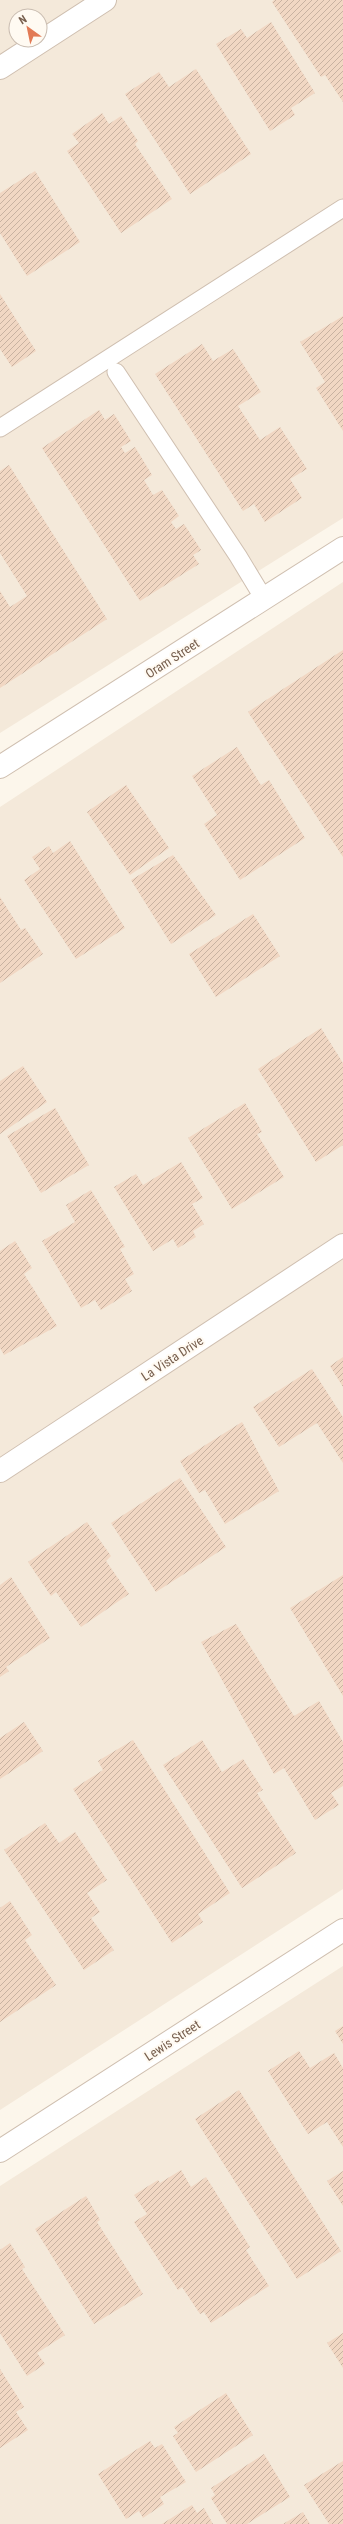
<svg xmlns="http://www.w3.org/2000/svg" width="343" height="2524" viewBox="0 0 343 2524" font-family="'Roboto Condensed',sans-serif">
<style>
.residential{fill:#f4e9da;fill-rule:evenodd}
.building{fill:url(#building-hatch)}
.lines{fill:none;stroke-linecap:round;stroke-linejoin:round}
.service-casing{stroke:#cfbfb0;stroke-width:19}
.minor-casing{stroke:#cfbfb0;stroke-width:24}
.service{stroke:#fff;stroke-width:17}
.minor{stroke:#fff;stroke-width:22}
.labels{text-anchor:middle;stroke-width:4;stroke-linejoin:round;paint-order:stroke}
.street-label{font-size:13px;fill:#775f4e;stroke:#fffaf2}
</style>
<defs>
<pattern id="building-hatch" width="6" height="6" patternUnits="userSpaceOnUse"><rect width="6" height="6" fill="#f1d7c3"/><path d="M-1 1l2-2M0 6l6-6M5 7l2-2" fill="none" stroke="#c8b2a1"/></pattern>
</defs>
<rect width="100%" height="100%" fill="#fcf6eb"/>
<path class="residential" d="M0,0H343V518L0,733ZM16,16H40V40H16Z
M343,582V1889L0,2110V807Z
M343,1966V2524H0V2186Z"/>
<path class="building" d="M274,0H343V102L325,75L321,77L272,2Z
M271,22L315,93L291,108L295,115L270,131L216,44L241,29L247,38Z
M196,69L251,154L190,194L125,94L159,72L169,87Z
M102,113L109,124L121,116L138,141L135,144L172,199L121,233L67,151L79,143L72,134Z
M35,171L80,242L27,276L0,233V193Z
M0,294L36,351L12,367L0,349Z
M343,316V431L316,388L325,382L300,342Z
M202,344L213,361L233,349L261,392L238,406L260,440L280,427L307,469L290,479L302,498L265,522L254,504L243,511L155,374Z
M99,410L105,420L114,414L131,441L121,447L125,453L135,447L152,475L144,480L153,495L162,490L179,516L171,522L176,529L184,524L201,550L193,555L199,564L140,601L42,448Z
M9,465L107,619L0,688V591L10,607L27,596L0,553V471Z
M343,650V857L248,712Z
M237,747L261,785L269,780L305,838L240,880L204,824L217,815L192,776Z
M126,785L169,848L130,875L87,812Z
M70,841L125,928L76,959L24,880L40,869L32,857L49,846L53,853Z
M173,855L216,915L171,944L131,880Z
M0,897L21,930L25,928L43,954L0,983Z
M253,914L280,956L216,997L189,954Z
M321,1028L343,1063V1145L316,1162L258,1069Z
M23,1066L47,1102L0,1134V1081Z
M245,1103L262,1132L257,1134L284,1177L232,1209L188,1138Z
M55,1108L89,1165L41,1193L7,1136Z
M181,1162L203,1198L192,1204L204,1224L193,1231L196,1237L178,1248L173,1239L153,1251L114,1187L136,1174L143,1185Z
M91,1190L125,1247L120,1249L134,1274L125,1279L132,1291L101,1310L95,1300L81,1308L42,1241L75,1222L66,1205Z
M15,1241L32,1268L24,1274L57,1326L4,1355L0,1348V1251Z
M343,1357V1387L330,1366Z
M312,1369L343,1417V1463L317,1423L279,1447L253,1407Z
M242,1422L279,1491L225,1524L205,1490L199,1493L180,1461Z
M180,1478L226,1547L156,1592L111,1523Z
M87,1522L111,1556L106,1561L129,1594L81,1627L56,1592L51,1596L28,1562Z
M343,1575V1696L290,1608Z
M11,1577L50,1638L6,1667L9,1671L0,1677V1585Z
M236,1624L294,1716L319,1701L343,1742V1786L331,1793L339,1805L315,1820L284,1768L274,1774L201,1642Z
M24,1722L43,1751L0,1779V1738Z
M133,1740L230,1893L198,1914L203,1922L172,1943L73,1789L103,1770L98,1761Z
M202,1740L222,1772L243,1759L263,1790L257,1793L296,1853L242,1888L163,1765Z
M45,1823L59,1843L75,1832L107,1880L87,1893L100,1912L91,1918L114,1950L84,1970L4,1850Z
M10,1901L32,1935L25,1940L56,1985L0,2022V1908Z
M343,2026V2044L335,2031Z
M299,2051L310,2068L334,2053L343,2068V2147L327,2122L308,2134L268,2071Z
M239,2090L341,2251L297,2279L195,2119Z
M181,2170L191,2187L206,2177L250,2247L246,2250L269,2286L211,2323L204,2312L200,2314L182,2287L178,2290L134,2222L147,2214L134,2195L158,2180L160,2183Z
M343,2171V2206L327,2181Z
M86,2196L100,2220L97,2222L143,2294L94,2324L35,2229Z
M10,2243L25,2267L22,2269L65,2335L37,2353L45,2364L27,2376L0,2333V2250Z
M343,2333V2368L327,2343Z
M0,2369L24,2407L16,2412L28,2430L0,2448Z
M226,2393L253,2435L196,2472L173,2436L178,2433L174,2427Z
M150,2441L155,2448L162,2444L186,2482L160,2497L164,2504L143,2518L139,2511L126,2519L98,2474Z
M264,2454L290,2497L247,2524H227L211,2498L215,2495L211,2488Z
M343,2461V2524H329L304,2485Z
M192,2505L197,2513L204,2508L213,2524H162Z
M303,2512L310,2524H283Z"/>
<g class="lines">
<defs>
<path id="service" d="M116,372L238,556L264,599
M0,428L343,208"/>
<path id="minor" d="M0,68L105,0
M0,767L343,548
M0,1471L343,1245
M0,2151L343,1930"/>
</defs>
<use href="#service" class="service-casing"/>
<use href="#minor" class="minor-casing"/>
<use href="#service" class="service"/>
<use href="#minor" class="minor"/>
</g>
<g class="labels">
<g class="street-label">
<text transform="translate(172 658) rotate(-33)" y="5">Oram Street</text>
<text transform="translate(172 1358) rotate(-33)" y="5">La Vista Drive</text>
<text transform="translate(172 2040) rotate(-33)" y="5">Lewis Street</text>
</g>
</g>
<g transform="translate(28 28) rotate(327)"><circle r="19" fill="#fffaf2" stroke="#c9bcb0"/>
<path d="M0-3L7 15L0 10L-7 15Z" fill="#e27a55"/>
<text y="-6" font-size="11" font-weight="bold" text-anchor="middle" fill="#775f4e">N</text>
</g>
</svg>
